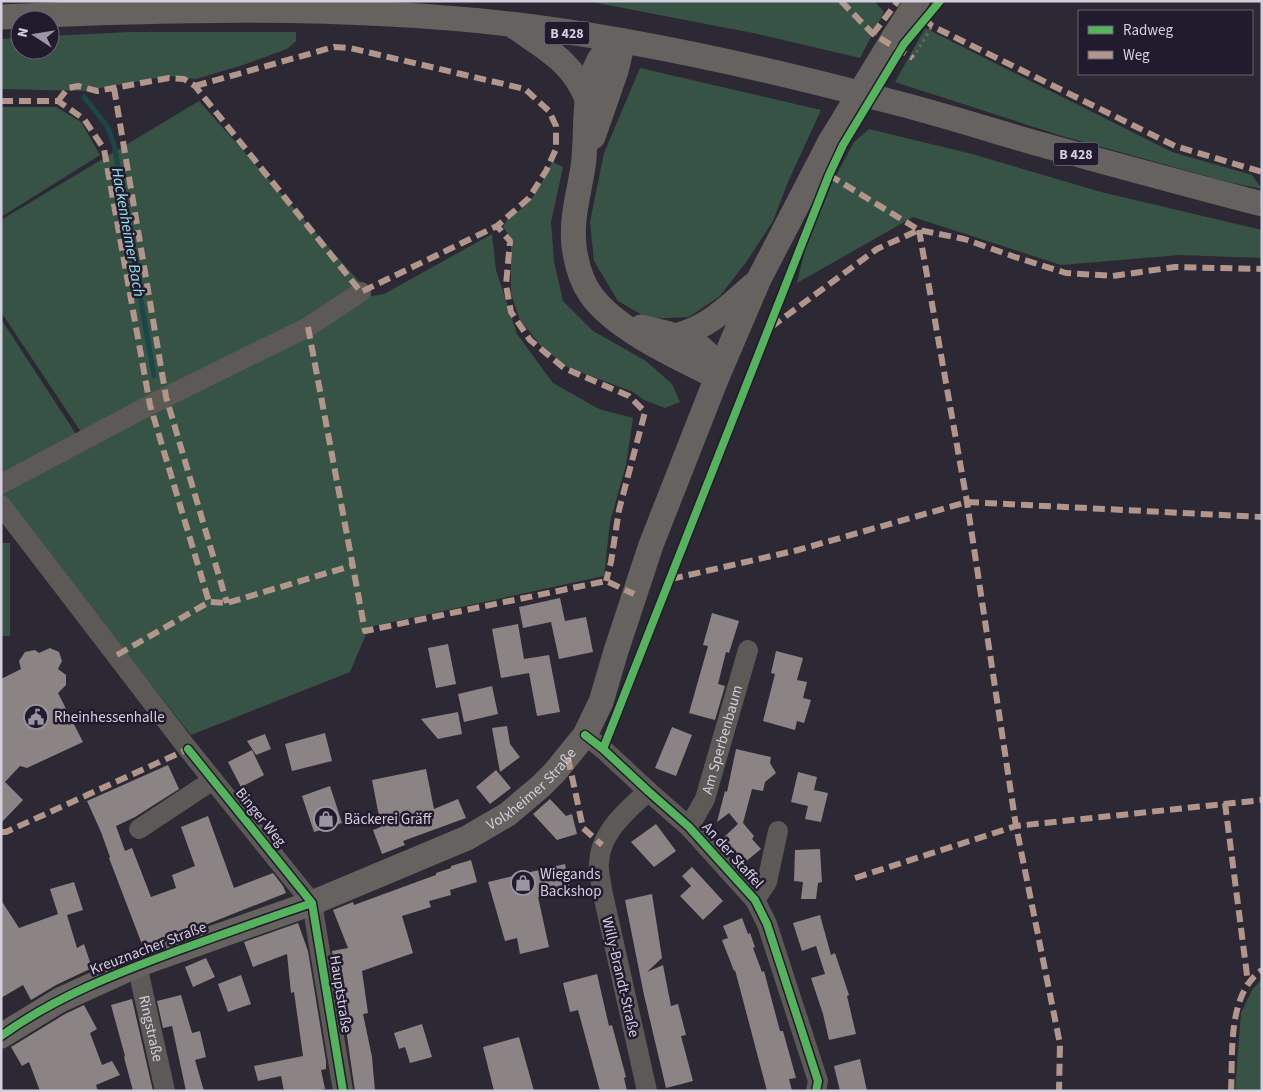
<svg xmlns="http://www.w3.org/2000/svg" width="1263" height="1092" viewBox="0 0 1263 1092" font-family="'Source Sans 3',sans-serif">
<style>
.green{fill:#375346}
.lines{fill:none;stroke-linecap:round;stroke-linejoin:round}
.stream{stroke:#1b464a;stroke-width:5}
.building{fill:#8c8385}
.path{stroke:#686567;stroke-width:3;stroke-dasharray:2.5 4;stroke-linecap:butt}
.minor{stroke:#5c5957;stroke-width:20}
.major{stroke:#666260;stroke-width:25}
.major-bridge{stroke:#666260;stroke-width:25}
.quiet{stroke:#b2968c;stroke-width:6;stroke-dasharray:12 6;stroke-linecap:butt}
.cycleway-casing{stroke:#221b2e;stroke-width:11}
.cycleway{stroke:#56b35d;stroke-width:8}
.labels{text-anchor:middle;stroke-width:5;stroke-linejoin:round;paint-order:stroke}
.shield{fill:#221b2e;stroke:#9e99a8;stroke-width:1}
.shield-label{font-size:14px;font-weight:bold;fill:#d3cfdd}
.poi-label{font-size:15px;fill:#d3cfdd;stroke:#221b2e;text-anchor:start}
.street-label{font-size:15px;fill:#d3cfdd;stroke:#221b2e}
.water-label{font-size:16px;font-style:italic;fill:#8ee1e5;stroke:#221b2e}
</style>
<rect width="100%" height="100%" fill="#2c2934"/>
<path class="green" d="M587,1H872L875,2L884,12L860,58L753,33Z
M925,28L1172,152L1252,175L1262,189L1224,181L1062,136L895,82Z
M130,32H296V41L287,49L243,65L196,79L167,76L85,91L1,89V39L20,38V50H50V36Z
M640,68L821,110L788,182L773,221L747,261L720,296L689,317L649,319L618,301L594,261L590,222L604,153Z
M199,101L372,296L384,294L492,234L496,270L517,334L553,383L599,409L633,418L626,465L610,522L604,576L369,627L350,672L191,735L1,494V487L89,444L1,312V220Z
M1,107H56L81,122L100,155L1,217Z
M869,129L972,154L1101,192L1262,230V258L1180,255L1061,265L913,217L797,283L805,250L831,185L854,142Z
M552,162L563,167L551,222L554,261L563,301L593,331L646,361L672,384L680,402L665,408L644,400L633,392L567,367L541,346L520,320L511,294V238L503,227C507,216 520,212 528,203C539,191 545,176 552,162Z
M1,319L76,434L1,478Z
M1,543H10V636H1Z
M1262,979V1091H1235L1241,1013L1252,990Z"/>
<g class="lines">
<path class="stream" d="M84,97L107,126L114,144L154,376"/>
</g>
<path class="building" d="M560,598L565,621L586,617L593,652L559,659L551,622L523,628L519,607Z
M712,613L739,621L729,653L726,652L718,684L725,686L715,720L689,713L708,646L703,645Z
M518,624L524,659L549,655L560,712L537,716L529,673L501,678L492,629Z
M448,644L456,684L436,688L428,648Z
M50,648L59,652L62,661L58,669L66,675V685L58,693L83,742L27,768L20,766L5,782L23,800L1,823V679L21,669L19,661L25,652L35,650L39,653Z
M776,651L803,658L797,680L807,682L803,698L811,700L804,723L797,721L795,730L763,721L775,674L771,673Z
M492,686L498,714L464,722L458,694Z
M458,712L462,734L438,739L421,719Z
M507,726L510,744L520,757L500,772L492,728Z
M672,727L692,735L676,776L655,768Z
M325,733L332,761L292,771L285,744Z
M265,734L271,749L256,755L247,741Z
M736,749L771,757L770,763L776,773L765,782L763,791L752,789L743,823L754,836L752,839L761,849L744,863L723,838L738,824L729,813L717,822L725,791L727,792Z
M252,750L264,775L241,787L228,762Z
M168,765L179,789L135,817L116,826L125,851L132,848L151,897L176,888L172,875L195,866L181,827L208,816L234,888L273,873L283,886L286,893L205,925V924L143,947L109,858L110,857L101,832L87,801Z
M426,769L434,809L458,799L466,818L403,841L405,845L382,854L373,830L381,827L372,780Z
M496,770L511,788L490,804L476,787Z
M798,772L817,777L814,790L828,793L821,822L805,819L808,806L791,802Z
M330,786L342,823L314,832L302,796Z
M550,799L566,816L572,814L577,834L557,840L533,814Z
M656,824L676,851L654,867L631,842Z
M820,849L822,882L818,883L816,899H801L803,882L794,881L795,850Z
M471,860L477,882L450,890L451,895L429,901L431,907L402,916L413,953L362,971L368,1013L363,1014L372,1057L375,1091H355L340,989H338L332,951L348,948L333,910L353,902L354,905L422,880L436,875V873L451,868V866Z
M565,864L570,889L538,897L549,947L520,954L517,938L505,941L488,882Z
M692,867L723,901L703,920L680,896L691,886L682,876Z
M74,882L83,910L67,915L77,948L84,944L92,968L56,985L31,1000L23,985L1,998V900L19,928L58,914L50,889Z
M652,894L662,958L647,972L663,965L671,1006L678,1004L686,1035L681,1036L693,1081L666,1088L644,995L625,900Z
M820,915L831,955L835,953L849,995L847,996L856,1034L829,1040L823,1014L811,978L825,974L816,946L802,951L793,923Z
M742,918L748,934L750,933L755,947L753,948L762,972L764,971L780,1031H783L796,1078L789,1079L792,1091H767L735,970L734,971L722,940L728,938L723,926Z
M298,923L308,951L326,1061V1069L321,1070L325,1089L314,1091H284L281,1076L258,1081L254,1066L303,1056L294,992L291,993L287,954L253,967L244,942Z
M206,958L215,977L193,987L185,967Z
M597,974L609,1026L612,1025L626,1077L624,1078L627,1091H600L578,1010L570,1012L563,983Z
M241,975L251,1004L228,1012L218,984Z
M181,995L192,1033L200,1031L206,1057L195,1060L204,1091H186L172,1026L163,1028L157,1001Z
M132,999L153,1091H133L124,1057L125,1056L111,1005Z
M84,1005L97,1029L90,1033L102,1065L112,1061L120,1075L96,1085L98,1091H40L29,1062L22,1066L11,1047L65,1014Z
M422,1024L432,1057L410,1063L405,1047L399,1049L394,1033Z
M519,1037L534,1091H494L483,1047Z
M860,1059L867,1091H840L834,1066Z"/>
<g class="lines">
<path class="path" d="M913,58L932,26"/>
<g class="minor">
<path d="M1,484L150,405L308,327L361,292"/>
<path d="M1,505L188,749L312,903L343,1091"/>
<path d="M585,735L603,749L648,791L689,827L755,900L767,924L818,1081L816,1091"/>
<path id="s1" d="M689,827L705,799L748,650"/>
<path d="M139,829L213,780"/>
<path d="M755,900L767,882L778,831"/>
<path id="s2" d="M137,965L165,1091"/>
<path d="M647,1091L602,890C601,881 598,871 599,863C600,832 627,811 648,791"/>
</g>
<g class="major">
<path d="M1,17C171,9 341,5 510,24C638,39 765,68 889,101C937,113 984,128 1032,142C1108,163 1185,184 1262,204"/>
<path d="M515,27C546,49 573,62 587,99"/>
<path d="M894,37L917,1"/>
<path d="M623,41C613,47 603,52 598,62C581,94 588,133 583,167C579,193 571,218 574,246C576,262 581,281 591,295C616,330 679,358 717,377"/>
<path d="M593,137L616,71L623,41"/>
<path d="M641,327C663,333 697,337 711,358C714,363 716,370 717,377"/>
<path d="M675,336C709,327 727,308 753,285"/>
<path id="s3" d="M1,1036L60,1000L137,965L312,903L467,838L508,814L541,786L555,772L585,735L601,702L616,651L651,545L717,377L759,279L830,142"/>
</g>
<path class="major-bridge" d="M830,142L894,37"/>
<path class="quiet" d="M841,1L873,34L913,58
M924,18L932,26L1175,146L1262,172
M873,34L898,1
M195,86L334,47L350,48L525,89L549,111L556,126V149L546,171L529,198L497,226
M114,88L166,397L227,603
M1,101H58L84,119L104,149L150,405L209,602
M58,101L68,88L78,86L97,91L169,78L184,79L195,86L203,96L361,292L497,226L510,241L506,285L511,312L530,340L564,368L629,396L645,412L619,510L611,562L606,581
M829,175L919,230L964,239L1015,257L1066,273L1113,276L1175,267L1262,269
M919,230L967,502L1016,826L1060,1044L1059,1091
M308,327L365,631L606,581L634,594
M771,327L877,249L919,230
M671,579L798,550L967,502L1262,517
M117,655L209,602L227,603L354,565
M568,758L583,828L602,845
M1225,803L1248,983
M1,832H6L188,749
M855,878L1016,826L1262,800
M1231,1091C1233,1053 1227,994 1262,970"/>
<defs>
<path id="cycleway" d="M585,735L603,749L648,791L689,827L755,900L767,924L818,1081L816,1091
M188,749L312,903L343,1091
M603,749L829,175L843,145L904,44L940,1
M1,1036C55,997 117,973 179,950C223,934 268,918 312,903"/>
</defs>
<use href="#cycleway" class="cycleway-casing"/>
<use href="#cycleway" class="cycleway"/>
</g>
<defs>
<symbol id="civic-ring" viewBox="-11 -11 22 22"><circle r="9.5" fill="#221b2e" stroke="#9995a2" stroke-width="1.5"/><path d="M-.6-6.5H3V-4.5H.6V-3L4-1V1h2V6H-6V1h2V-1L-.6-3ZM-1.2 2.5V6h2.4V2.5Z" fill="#9995a2"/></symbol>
<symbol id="shop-ring" viewBox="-11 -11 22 22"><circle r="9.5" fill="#221b2e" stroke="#9995a2" stroke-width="1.5"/><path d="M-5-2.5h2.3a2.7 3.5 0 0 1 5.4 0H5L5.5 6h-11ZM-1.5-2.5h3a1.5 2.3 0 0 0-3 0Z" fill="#9995a2"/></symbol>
</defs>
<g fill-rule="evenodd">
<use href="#civic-ring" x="22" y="703" width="28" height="28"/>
<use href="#shop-ring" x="312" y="805" width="28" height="28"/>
<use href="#shop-ring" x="509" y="869" width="28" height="28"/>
</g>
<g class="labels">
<g class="shield">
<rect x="544.5" y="21.5" width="45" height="23" rx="4"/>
<rect x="1053.5" y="142.5" width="45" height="23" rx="4"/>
</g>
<g class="shield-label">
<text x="567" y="38">B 428</text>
<text x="1076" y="159">B 428</text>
</g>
<g class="poi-label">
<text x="54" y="722">Rheinhessenhalle</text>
<text x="344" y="824">Bäckerei Gräff</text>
<text x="540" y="879">Wiegands<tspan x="540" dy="17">Backshop</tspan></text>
</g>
<g class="street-label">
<text dy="5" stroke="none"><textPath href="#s1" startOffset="94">Am Sperbenbaum</textPath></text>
<text dy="5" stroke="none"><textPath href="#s3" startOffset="589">Volxheimer Straße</textPath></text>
<text transform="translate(261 817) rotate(51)" y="5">Binger Weg</text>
<text transform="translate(733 855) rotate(48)" y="5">An der Staffel</text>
<text transform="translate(148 948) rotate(-21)" y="5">Kreuznacher Straße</text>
<text transform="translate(621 977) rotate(77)" y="5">Willy-Brandt-Straße</text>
<text transform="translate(341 994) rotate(81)" y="5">Hauptstraße</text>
<text dy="5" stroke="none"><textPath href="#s2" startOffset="65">Ringstraße</textPath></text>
</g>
<g class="water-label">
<text transform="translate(129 232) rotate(80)" y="6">Hackenheimer Bach</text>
</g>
</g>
<rect width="1263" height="1092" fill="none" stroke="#d3cfdd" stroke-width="5"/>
<rect x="1078" y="10" width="175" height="65" fill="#221b2e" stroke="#696374"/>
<rect x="1088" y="26" width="25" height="8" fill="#56b35d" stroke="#696374"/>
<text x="1123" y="35" font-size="15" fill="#d3cfdd">Radweg</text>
<rect x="1088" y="51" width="25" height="8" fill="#b2968c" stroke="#696374"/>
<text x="1123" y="60" font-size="15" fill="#d3cfdd">Weg</text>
<g transform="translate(35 35) rotate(282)"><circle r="24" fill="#221b2e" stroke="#696374"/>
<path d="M0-4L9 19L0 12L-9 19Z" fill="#9995a2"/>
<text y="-8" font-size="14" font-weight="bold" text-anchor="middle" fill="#d3cfdd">N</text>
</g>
</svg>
